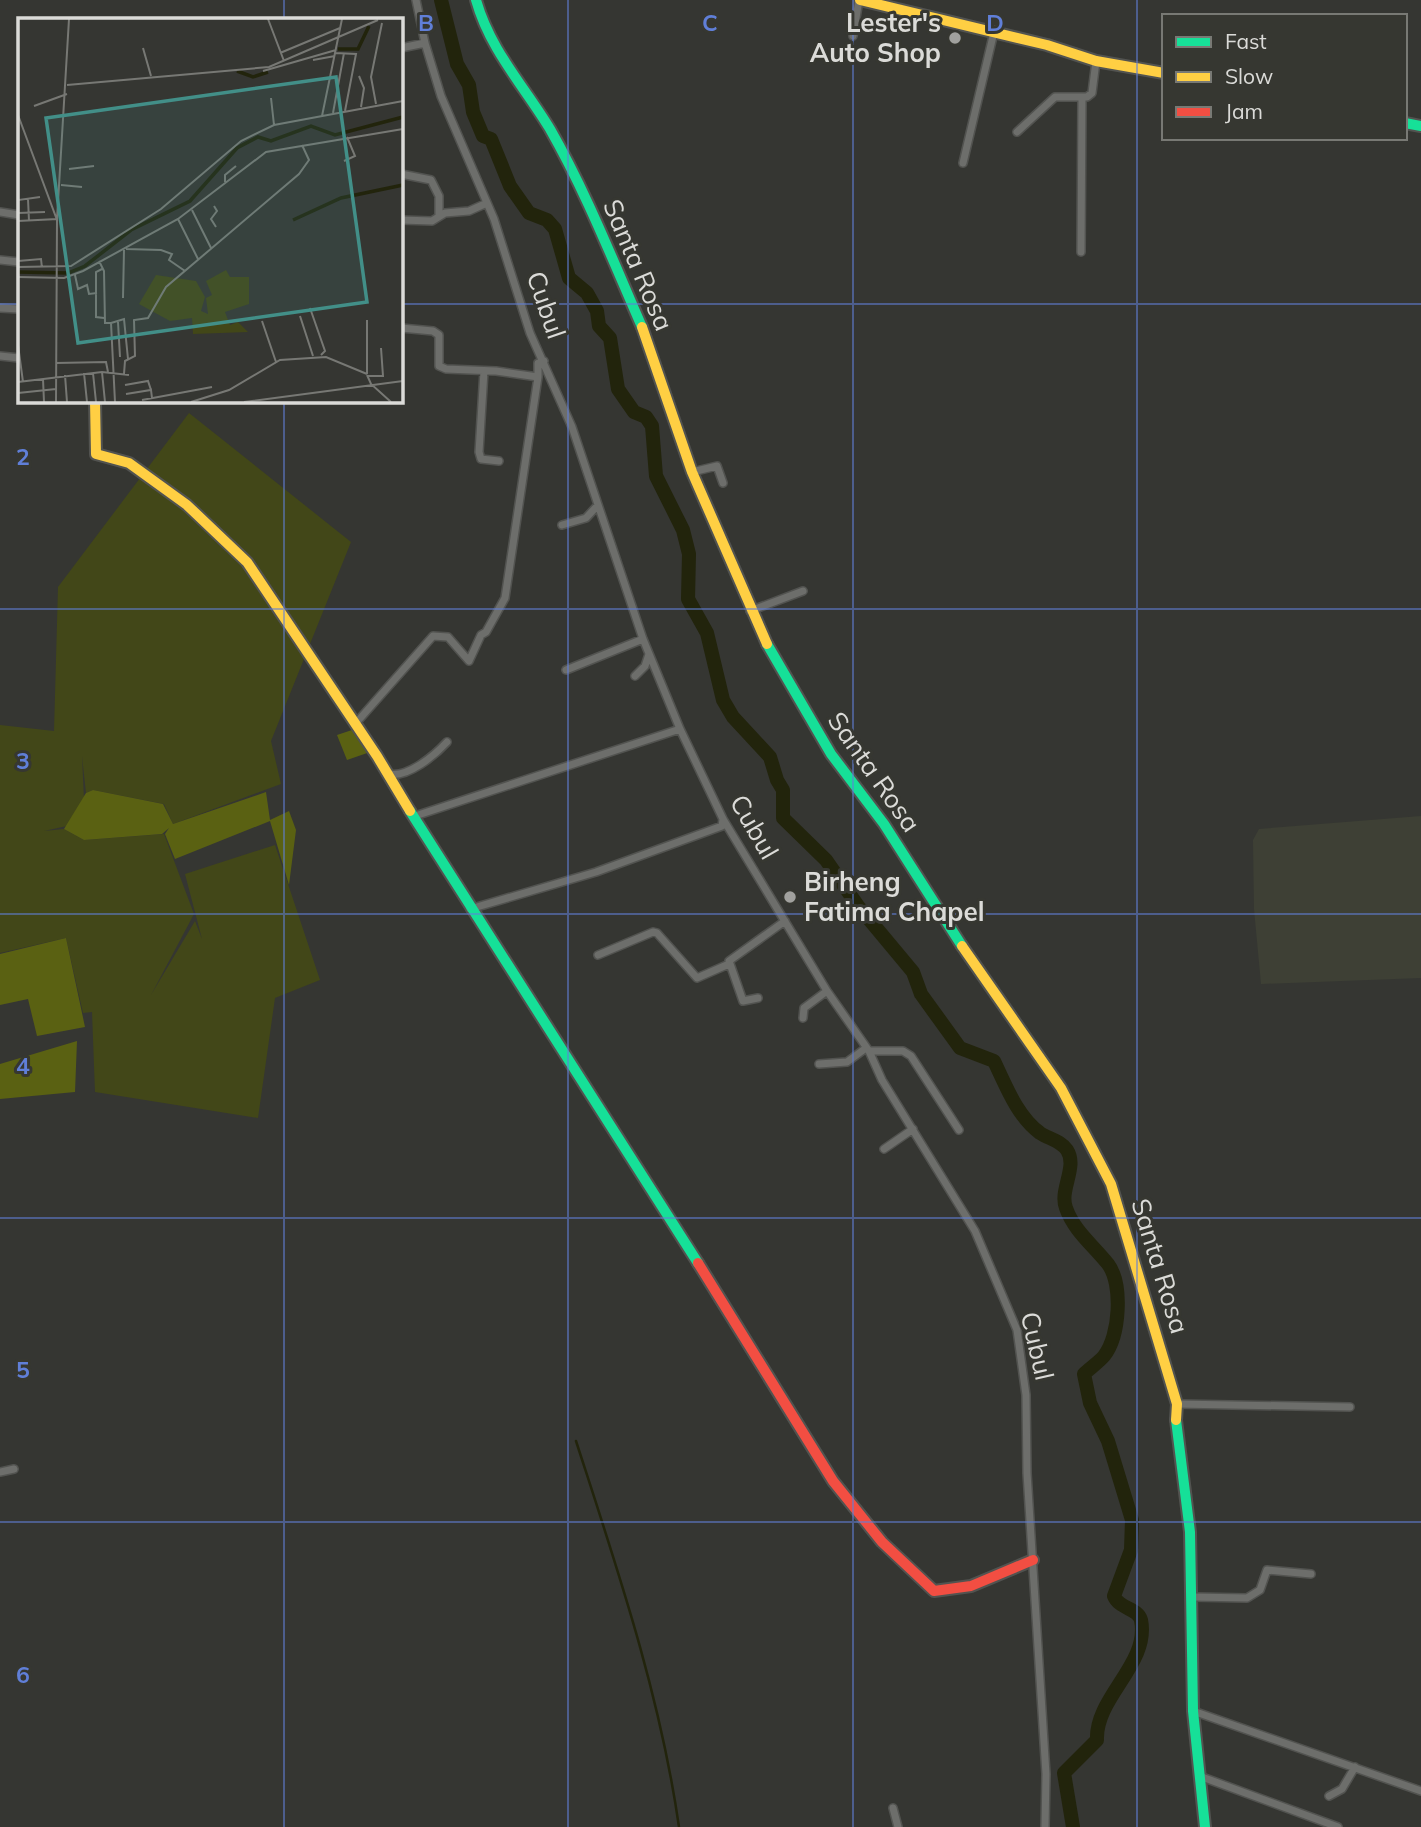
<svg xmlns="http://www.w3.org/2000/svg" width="1421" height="1827" viewBox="0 0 1421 1827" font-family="Mulish,sans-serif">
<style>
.built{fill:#3e4035}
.green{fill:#424718}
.forest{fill:#5a6112}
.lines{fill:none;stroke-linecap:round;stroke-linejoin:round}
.stream{stroke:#22240c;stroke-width:2.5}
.river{stroke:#22240c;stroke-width:14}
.street-casing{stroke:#525350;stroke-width:10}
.fast-casing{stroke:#525350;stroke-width:14}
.slow-casing{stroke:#525350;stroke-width:14}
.jam-casing{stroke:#525350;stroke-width:14}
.street{stroke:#6d6e6b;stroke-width:7}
.fast{stroke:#16e098;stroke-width:10}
.slow{stroke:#ffcf43;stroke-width:10}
.jam{stroke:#f24e42;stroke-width:10}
.grid{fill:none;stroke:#607fd8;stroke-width:2;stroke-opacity:0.55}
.poi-dot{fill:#a1a19e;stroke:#363731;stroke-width:2.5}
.labels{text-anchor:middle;stroke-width:6;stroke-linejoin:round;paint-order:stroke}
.poi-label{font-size:26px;font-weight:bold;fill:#dbdbd8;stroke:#363731;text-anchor:end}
.street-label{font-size:26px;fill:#dbdbd8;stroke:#363731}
.inset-river{fill:none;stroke:#22240c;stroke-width:3.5}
.inset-road{fill:none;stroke:#777874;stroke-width:2}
.view{fill:#428f88;fill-opacity:0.15;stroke:#428f88;stroke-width:3.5}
.inset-edge{fill:none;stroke:#dbdbd8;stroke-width:3.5}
.grid-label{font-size:23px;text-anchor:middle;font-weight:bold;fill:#607fd8;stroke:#363731;stroke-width:6;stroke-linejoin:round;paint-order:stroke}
</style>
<rect width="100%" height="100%" fill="#353632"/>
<path class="built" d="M1421,816V978L1261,984L1254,909L1253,840L1259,829Z"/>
<path class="green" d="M189,413L351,542L271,741L281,784L173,824L164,804L93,790L86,793L82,756L85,822L44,831L64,829L84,840L164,834L194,914L151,995L195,921L202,939L185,874L275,845L320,980L275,998L258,1118L95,1092L92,1012L83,1013L66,938L0,953V725L54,731L58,587Z"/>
<path class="forest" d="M358,728L373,751L347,760L337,735Z
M93,790L163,804L173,824L266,792L270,820L289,811L296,830L289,885L270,821L175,859L165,834L169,828L162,834L84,840L64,829L86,793Z
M66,938L85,1027L37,1036L28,999L0,1005V954Z
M77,1041L75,1092L0,1099V1064Z"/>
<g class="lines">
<path class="stream" d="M576,1441C617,1568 660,1694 679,1827"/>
<path class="river" d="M441,0L457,64L469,85L473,112L483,136L491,139L510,186L529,213L547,220L555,229L569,278L587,293L597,311L599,326L610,338L618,389L634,412L646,417L652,426L656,476L683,530L689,554L688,599L707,633L723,700L733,717L770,757L777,780L783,790V818L826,860L858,906L913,972L921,994L960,1048L994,1061C1006,1086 1017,1116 1040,1133C1049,1139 1060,1140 1067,1150C1078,1167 1059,1190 1066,1208C1074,1231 1093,1245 1108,1264C1123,1284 1120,1336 1104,1356C1099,1362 1090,1368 1084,1374L1090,1403L1108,1441L1132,1520L1131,1550L1114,1596C1119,1609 1138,1608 1141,1620C1150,1664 1095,1697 1097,1740L1064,1773L1073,1827"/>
<defs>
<path id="street" d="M416,0L425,43L441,96L494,219L530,333L572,427L643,639L680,729L723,819L827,991L869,1051L882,1080L975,1231L1017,1330L1026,1395L1027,1473L1046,1774L1045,1827
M853,36L859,0
M401,48L425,43
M1017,132L1055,97H1087L1092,93L1096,61
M963,163L994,32
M401,174L431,180L439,196V215
M0,212L19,215
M401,220L432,221L445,213L469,211L487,203
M1081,252L1082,97
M0,260L19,262
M0,308L19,309
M401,328L433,331L439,335V366L446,369L496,371L538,377V363L544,361
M0,356L19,358
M484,371L479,452L481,459L499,461
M692,472L717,466L723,483
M562,525L586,518L598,505
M750,611L803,591
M566,670L643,639
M635,676L645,666L649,654
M356,723L433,636L448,637L469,661L481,635L486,632L505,598L538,377
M389,774C408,778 435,755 447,742
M415,816L680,729
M470,909L596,872L722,826L723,819
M598,955L653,932L657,933L697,978L729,964
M758,998L743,1001L729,961L785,921
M803,1018L804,1008L827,991
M869,1051H903L911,1056L959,1130
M819,1064L847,1062L866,1048
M884,1149L913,1129
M1177,1404L1350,1407
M0,1472L14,1469
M1193,1597L1247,1598L1260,1590L1267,1570L1311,1574
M1193,1711L1421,1791
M1202,1777L1338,1827
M1329,1796L1342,1789L1355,1767
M893,1808L898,1827"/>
<path id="fast" d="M476,0C490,50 524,86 550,129C586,192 613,261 642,327
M1405,123L1421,126
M767,644L831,754L884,824L962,946
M410,811L698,1263
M1176,1420L1190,1532L1193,1711L1205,1827"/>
<path id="slow" d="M860,0L1047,45L1096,61L1164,73
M642,327L692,472L767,644
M95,401L96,454L129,463L187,505L247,562L377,756L410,811
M962,946L1061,1088L1111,1184L1177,1404L1176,1420"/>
<path id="jam" d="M698,1263L833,1481L882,1542L934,1591L971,1586L1033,1560"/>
</defs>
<use href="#street" class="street-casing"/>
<use href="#fast" class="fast-casing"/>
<use href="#slow" class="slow-casing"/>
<use href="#jam" class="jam-casing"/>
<use href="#street" class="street"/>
<use href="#fast" class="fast"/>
<use href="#slow" class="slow"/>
<use href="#jam" class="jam"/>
</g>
<path class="grid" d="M284,0V19M568,0V1827M853,0V1827M1137,0V1827M0,304H19M401,304H1421M284,401V1827M0,609H1421M0,914H1421M0,1218H1421M0,1522H1421"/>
<g class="poi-dot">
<circle cx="955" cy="38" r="7"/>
<circle cx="790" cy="897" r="7"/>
</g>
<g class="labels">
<g class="poi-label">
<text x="941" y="32">Lester's<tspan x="941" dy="30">Auto Shop</tspan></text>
<text x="804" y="891" text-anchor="start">Birheng<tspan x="804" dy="30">Fatima Chapel</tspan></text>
</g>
<g class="street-label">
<text transform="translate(638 265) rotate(67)" y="9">Santa Rosa</text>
<text transform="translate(546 305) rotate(71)" y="9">Cubul</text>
<text transform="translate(874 772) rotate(55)" y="9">Santa Rosa</text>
<text transform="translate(754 827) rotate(60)" y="9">Cubul</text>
<text transform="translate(1160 1266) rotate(73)" y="9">Santa Rosa</text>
<text transform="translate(1037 1346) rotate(77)" y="9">Cubul</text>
</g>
</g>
<g transform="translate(18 18)">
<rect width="385" height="385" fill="#353632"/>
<path d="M208,252L212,259H231V286L207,294L212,307L220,304L230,314L175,316L174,300L152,303L121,286L138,257L178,263L187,279L183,293L190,296L188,280L194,277L188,263Z" fill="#424718"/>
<path class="inset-river" d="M320,31H340L351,8M219,53L235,59L250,54M275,202L323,180L385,167M0,254L50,255L67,248L113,212L172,183L219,130L240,119L253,123L293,108L317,117L385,99"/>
<path class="inset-road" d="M250,1L266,43M125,30L133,58M262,35L322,10M317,35L338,36L327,93M295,42L317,38M245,53L318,32M341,58L346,70L343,89M49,67L251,49L360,2M253,80L256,107M358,86L353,59L364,5M16,88L49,76M315,95L326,35M0,97L39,202L38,384M304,98L324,1M326,143L337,138L329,119M51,151L76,148M207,164V157L218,148M43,167L64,169M10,181L11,203M196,188L199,193L193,201L198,209M174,192L193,230M0,195V182L22,179M0,195L27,194M160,201L180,241M0,203L39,201L51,1M108,231L143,232L154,236L151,242L167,253M0,243L23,241L24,250M81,243L86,253L87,305H93M0,249L53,248L143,191L223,123L256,107L385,83M84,251L78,254V299L86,300M57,257L60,271L69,267L71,276L79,275M0,259L46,260L65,253L160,201L248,134L385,111M105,280L106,232M292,290L307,333L303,337M282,298L295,338M244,303L258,344M100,304L102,339M0,327L5,364M38,345L88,344L90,354M84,354L87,384M66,355L69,384M75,355L78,384M106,356L107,343L117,338L116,302L130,300L148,269L281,156L291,142L284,127M349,356V302M47,357L49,384M349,357L353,366L373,384M350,358H365L363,330M25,361L26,384M0,364L84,354L111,357M107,367L130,363L133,372M0,375L38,371M108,376L133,372L134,380M124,382L194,369M97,384L93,305L106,301L110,341M173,384L211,372L262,342L308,339L349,356M226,384L385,363"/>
<path class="view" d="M318,59L349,284L60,325L28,100Z"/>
<rect width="385" height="385" class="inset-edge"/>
</g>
<g class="grid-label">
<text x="426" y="31">B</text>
<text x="710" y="31">C</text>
<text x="995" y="31">D</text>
<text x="23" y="465">2</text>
<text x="23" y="769">3</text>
<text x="23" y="1074">4</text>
<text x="23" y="1378">5</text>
<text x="23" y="1683">6</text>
</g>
<rect x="1162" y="14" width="245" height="126" fill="#363731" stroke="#787974" stroke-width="2"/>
<rect x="1176" y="37" width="35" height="10" fill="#16e098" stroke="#787974" stroke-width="2"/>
<text x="1225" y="49" font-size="21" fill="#dbdbd8">Fast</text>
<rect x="1176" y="72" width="35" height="10" fill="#ffcf43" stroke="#787974" stroke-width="2"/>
<text x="1225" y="84" font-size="21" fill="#dbdbd8">Slow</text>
<rect x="1176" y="107" width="35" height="10" fill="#f24e42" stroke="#787974" stroke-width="2"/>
<text x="1225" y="119" font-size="21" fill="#dbdbd8">Jam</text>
</svg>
